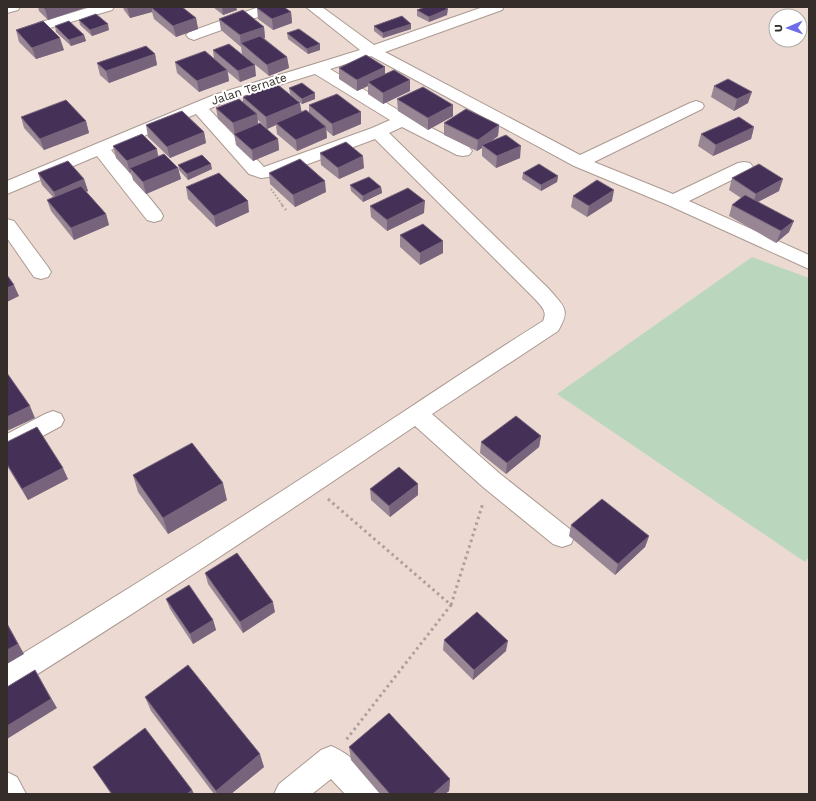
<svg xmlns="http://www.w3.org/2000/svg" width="816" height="801" viewBox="0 0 816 801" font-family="'Work Sans',sans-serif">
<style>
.green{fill:#bad7bd}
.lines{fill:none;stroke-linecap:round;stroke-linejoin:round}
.street-casing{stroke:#ab9a92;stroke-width:2}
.path-far2{stroke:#ad9f99;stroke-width:2;stroke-dasharray:1.5 2;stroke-linecap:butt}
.path-far1{stroke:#ad9f99;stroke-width:2.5;stroke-dasharray:2 3;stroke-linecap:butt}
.path{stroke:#ad9f99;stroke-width:3;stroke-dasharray:2.5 3.5;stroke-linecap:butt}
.street{fill:#fff;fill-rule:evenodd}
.wall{fill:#988694}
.shaded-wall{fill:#77647c}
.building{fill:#453157;stroke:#77647c}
.labels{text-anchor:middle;stroke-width:4;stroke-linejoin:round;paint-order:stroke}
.far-street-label{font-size:12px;fill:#342d2a;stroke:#fff}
</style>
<rect width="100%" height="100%" fill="#ecdad2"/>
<path class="green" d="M752,257L809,278V557L805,562L557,394Z"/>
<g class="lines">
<defs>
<path id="street" d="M7,7H20L18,10L7,13Z
M91,7H114L112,10L43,30L38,29L36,26L38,23Z
M259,7H280L278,10L199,38L194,40L189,38L186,35L189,32Z
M306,7H322L374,45L483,7H504L502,10L385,52L580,155L690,103L696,101L702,103L704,106L702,109L594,162L673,194L738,163L744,162L750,163L753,167L750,171L689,201L809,255V269L668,205L574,166L371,56L330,69L408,116L469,147L472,151L469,155L463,156L457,155L402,127L389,133L549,289C564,307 571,309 558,331L432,414L499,473L571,530L574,537L571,544L562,547L553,544L483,487L415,426C284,515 151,603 17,687L7,691V663C106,603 205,541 302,478C383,426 462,372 543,321C548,311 541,306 535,299L375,139L276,176L261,178L249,174L196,114L111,150L161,212L163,216L161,220L154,222L147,220L97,156L7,194V181L192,104L214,95L360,50ZM315,74L390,120L372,128L264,167L209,109L226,101Z
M7,219L14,221L48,267L51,272L48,277L41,279L34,277L7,238Z
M53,411L61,414L64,420L61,426L15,451L7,454V434L45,414Z
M331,746C351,754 371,774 380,794H345L331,779L312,794H274L279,784L321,750Z
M7,772L17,777L26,794H7Z"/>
</defs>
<use href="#street" class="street-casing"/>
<path class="path-far2" d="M271,189L283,206"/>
<path class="path-far1" d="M282,205L286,210"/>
<path class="path" d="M328,499L451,605L346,740
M451,605L483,503"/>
<use href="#street" class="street"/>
</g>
<path class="wall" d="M38,7H87L48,20L39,11Z
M123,7H182L196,18L198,29L176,37L154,19L152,12L130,18L124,10Z
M213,7H236L237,10L223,15Z
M257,8L291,12L292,23L273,30L258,19Z
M417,10L447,15L429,22L417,16Z
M219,19L264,27L265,38H264L287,57L289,68L269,76L242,54L241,47L221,30Z
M79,20L109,30L92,36L80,25Z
M411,24V29L383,38L374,31V26Z
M55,26L84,35L86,41L71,46L56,32Z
M16,30L64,50L36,59L19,42Z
M287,33L320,44V50L308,54L288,39Z
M213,50L256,76L240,82L228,72L229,81L199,92L177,73L175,62L214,59Z
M155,54L157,65L109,83L100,75L97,63Z
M339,68L385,75L410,91L383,104L368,94V86L357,91L339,79Z
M714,86L748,103L734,111L711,97Z
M289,88L315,99L302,104L290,94Z
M243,97L301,112L309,113V105L361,112V124L333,136L326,130L327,138L297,151L277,134L276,125L267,129L258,120V124L278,139L279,150L253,161L236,145L234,134L218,119L216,108L243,102Z
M397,99L453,116L428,130L398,111Z
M21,117L86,121L89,133L44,150L24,128Z
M444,123L499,125L498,136L493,140L520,158L496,168L482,156V148L477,151L444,135Z
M146,125L204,132L206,143L170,158L148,137Z
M754,127L751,139L713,156L698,146L701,134Z
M113,146L158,156L178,168L181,179L146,194L133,180L131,172L130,173L116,158Z
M320,153L364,168L339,179L321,165Z
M178,165L212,169L188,180L179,170Z
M38,173L84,179L88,191L86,192L106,214L109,225L74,240L51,211L47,200L53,197L42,185Z
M269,173L326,192L295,207L270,184Z
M523,173L558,176L557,182L541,191L522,179Z
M732,178L779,191L758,202L789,232L776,243L729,216L732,205L741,198L729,190Z
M350,185L381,187L382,193L363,202L351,191Z
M186,187L249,212L216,227L188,199Z
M573,196L612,201L587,217L571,207Z
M370,206L424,213L387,231L371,217Z
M400,235L443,241V253L420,265L400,247Z
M541,436L539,447L506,474L480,453L481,442Z
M7,442L68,479L28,500L7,466Z
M133,475L227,500L168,534L138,492Z
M370,489L418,495L390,517L371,500Z
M571,525L649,536L645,547L615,575L569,536Z
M205,573L275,612L243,633L208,584Z
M166,599L213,620L216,630L193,644L170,609Z
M444,640L506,651L473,680L443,650Z
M145,697L264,767L231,794H214L151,711Z
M349,747L450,779L449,791L445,794H380L351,760Z
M93,767L192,790L194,794H111Z"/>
<path class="shaded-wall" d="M50,7H87L48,20L45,9Z
M127,7H172L152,8V12L130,18Z
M222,7H236L237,10L223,15Z
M448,9L447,15L429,22V17Z
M291,12L292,23L273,30L272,19Z
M196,18L198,29L176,37L173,26Z
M108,24L109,30L92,36L90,30Z
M411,24V29L383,38V33Z
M264,27L265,38L244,46L241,43V47L240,35Z
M84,35L86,41L71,46L69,40Z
M60,38L64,50L36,59L32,48Z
M320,44V50L308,54L307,49Z
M155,54L157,65L109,83L106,71Z
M287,57L289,68L269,76L267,65Z
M255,65L256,76L240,82L238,71Z
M385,67V78L368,82V86L357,91V80Z
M227,70L229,81L199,92L197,81Z
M410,80V91L383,104V93Z
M752,92L748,103L734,111L737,99Z
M315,93V99L302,104V99Z
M300,103L302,114L276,123V125L267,129L266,117Z
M453,105V116L428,130V118Z
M361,112V124L333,136L332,124Z
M257,114L258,125L235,135L233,123Z
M86,121L89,133L44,150L40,139Z
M499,125L498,136L484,146L482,145V148L477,151L478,140Z
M326,127L327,138L297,151L296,140Z
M754,127L751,139L713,156L716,145Z
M204,132L206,143L170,158L167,147Z
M278,139L279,150L253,161L252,150Z
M521,146L520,158L496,168L497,156Z
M157,149L159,161L130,168L131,172L130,173L127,161Z
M363,156L364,168L339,179L338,168Z
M211,164L212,169L188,180L187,174Z
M178,168L181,179L146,194L143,182Z
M558,176L557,182L541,191V185Z
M84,179L88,191L57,203L54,192Z
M783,179L779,191L752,205L756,194Z
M325,181L326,192L295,207L293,195Z
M381,187L382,193L363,202V196Z
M614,190L612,201L587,217L589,206Z
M248,201L249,212L216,227L214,216Z
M425,201L424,213L387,231V220Z
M106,214L109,225L74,240L71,228Z
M794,221L789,232L776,243L781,231Z
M443,241V253L420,265V253Z
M14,285L19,296L7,302V288Z
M30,406L35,418L7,431V417Z
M541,436L539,447L506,474L507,463Z
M63,468L68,479L28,500L22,489Z
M223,483L227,500L168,534L163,518Z
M418,484V495L390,517L389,506Z
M649,536L645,547L615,575L618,564Z
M273,602L275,612L243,633L240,622Z
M213,620L216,630L193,644L190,634Z
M7,623L24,654L7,664Z
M508,641L506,651L473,680L474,670Z
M35,670L57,708L7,739V726Z
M260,754L264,767L231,794H217L216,791Z
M450,779L449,791L445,794H433Z
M192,790L194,794H187Z"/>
<path class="building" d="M43,7H50L45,9Z
M154,7H182L196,18L173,26L152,8Z
M260,7H284L291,12L272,19L257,8Z
M425,7H444L448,9L429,17L417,10Z
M243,10L264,27L240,35L219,19Z
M96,14L108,24L90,30L79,20Z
M402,16L411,24L383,33L374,26Z
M43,21L60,38L32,48L16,30Z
M69,21L84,35L69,40L55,26Z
M299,29L320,44L307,49L287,33Z
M260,36L287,57L267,65L241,43Z
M229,44L255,65L238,71L213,50Z
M146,46L155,54L106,71L97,63Z
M205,51L227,70L197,81L175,62Z
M366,55L385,67L357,80L339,68Z
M394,70L410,80L383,93L368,82Z
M728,79L752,92L737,99L714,86Z
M302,83L315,93L302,99L289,88Z
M277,84L300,103L266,117L243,97Z
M423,87L453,105L428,118L397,99Z
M337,94L361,112L332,124L309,105Z
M239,99L257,114L233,123L216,108Z
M66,100L86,121L40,139L21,117Z
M466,109L499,125L478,140L444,123Z
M306,110L326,127L296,140L276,123Z
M182,111L204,132L167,147L146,125Z
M739,117L754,127L716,145L701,134Z
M260,123L278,139L252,150L234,134Z
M142,134L157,149L127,161L113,146Z
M506,135L521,146L497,156L482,145Z
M346,142L363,156L338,168L320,153Z
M164,154L178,168L143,182L130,168Z
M202,155L211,164L187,174L178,165Z
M300,159L325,181L293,195L269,173Z
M68,161L84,179L54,192L38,173Z
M539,164L558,176L541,185L523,173Z
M759,164L783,179L756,194L732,178Z
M219,173L248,201L214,216L186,187Z
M369,177L381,187L363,196L350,185Z
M597,180L614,190L589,206L573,196Z
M81,186L106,214L71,228L47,200Z
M408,188L425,201L387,220L370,206Z
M745,195L794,221L781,231L732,205Z
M423,224L443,241L420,253L400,235Z
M7,275L14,285L7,288Z
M7,373L30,406L7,417Z
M516,416L541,436L507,463L481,442Z
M37,427L63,468L22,489L7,464V442Z
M192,443L223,483L163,518L133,475Z
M399,467L418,484L389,506L370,489Z
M602,499L649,536L618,564L571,525Z
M237,553L273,602L240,622L205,573Z
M189,585L213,620L190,634L166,599Z
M477,612L508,641L474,670L444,640Z
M7,624L18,644L7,650Z
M188,665L260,754L216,791L145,697Z
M35,670L51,699L7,726V687Z
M389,713L450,779L433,794H390L349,747Z
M145,728L192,790L187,794H112L93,767Z"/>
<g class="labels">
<g class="far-street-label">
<text transform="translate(249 89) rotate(-18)" y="4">Jalan Ternate</text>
</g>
</g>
<rect width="816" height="801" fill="none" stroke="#342d2a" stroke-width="16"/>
<g transform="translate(788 28) rotate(268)"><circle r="19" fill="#ffffff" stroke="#aeabaa"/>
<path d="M0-3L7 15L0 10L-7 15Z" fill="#6f6ce7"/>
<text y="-6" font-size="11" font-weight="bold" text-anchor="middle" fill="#342d2a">U</text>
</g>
</svg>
